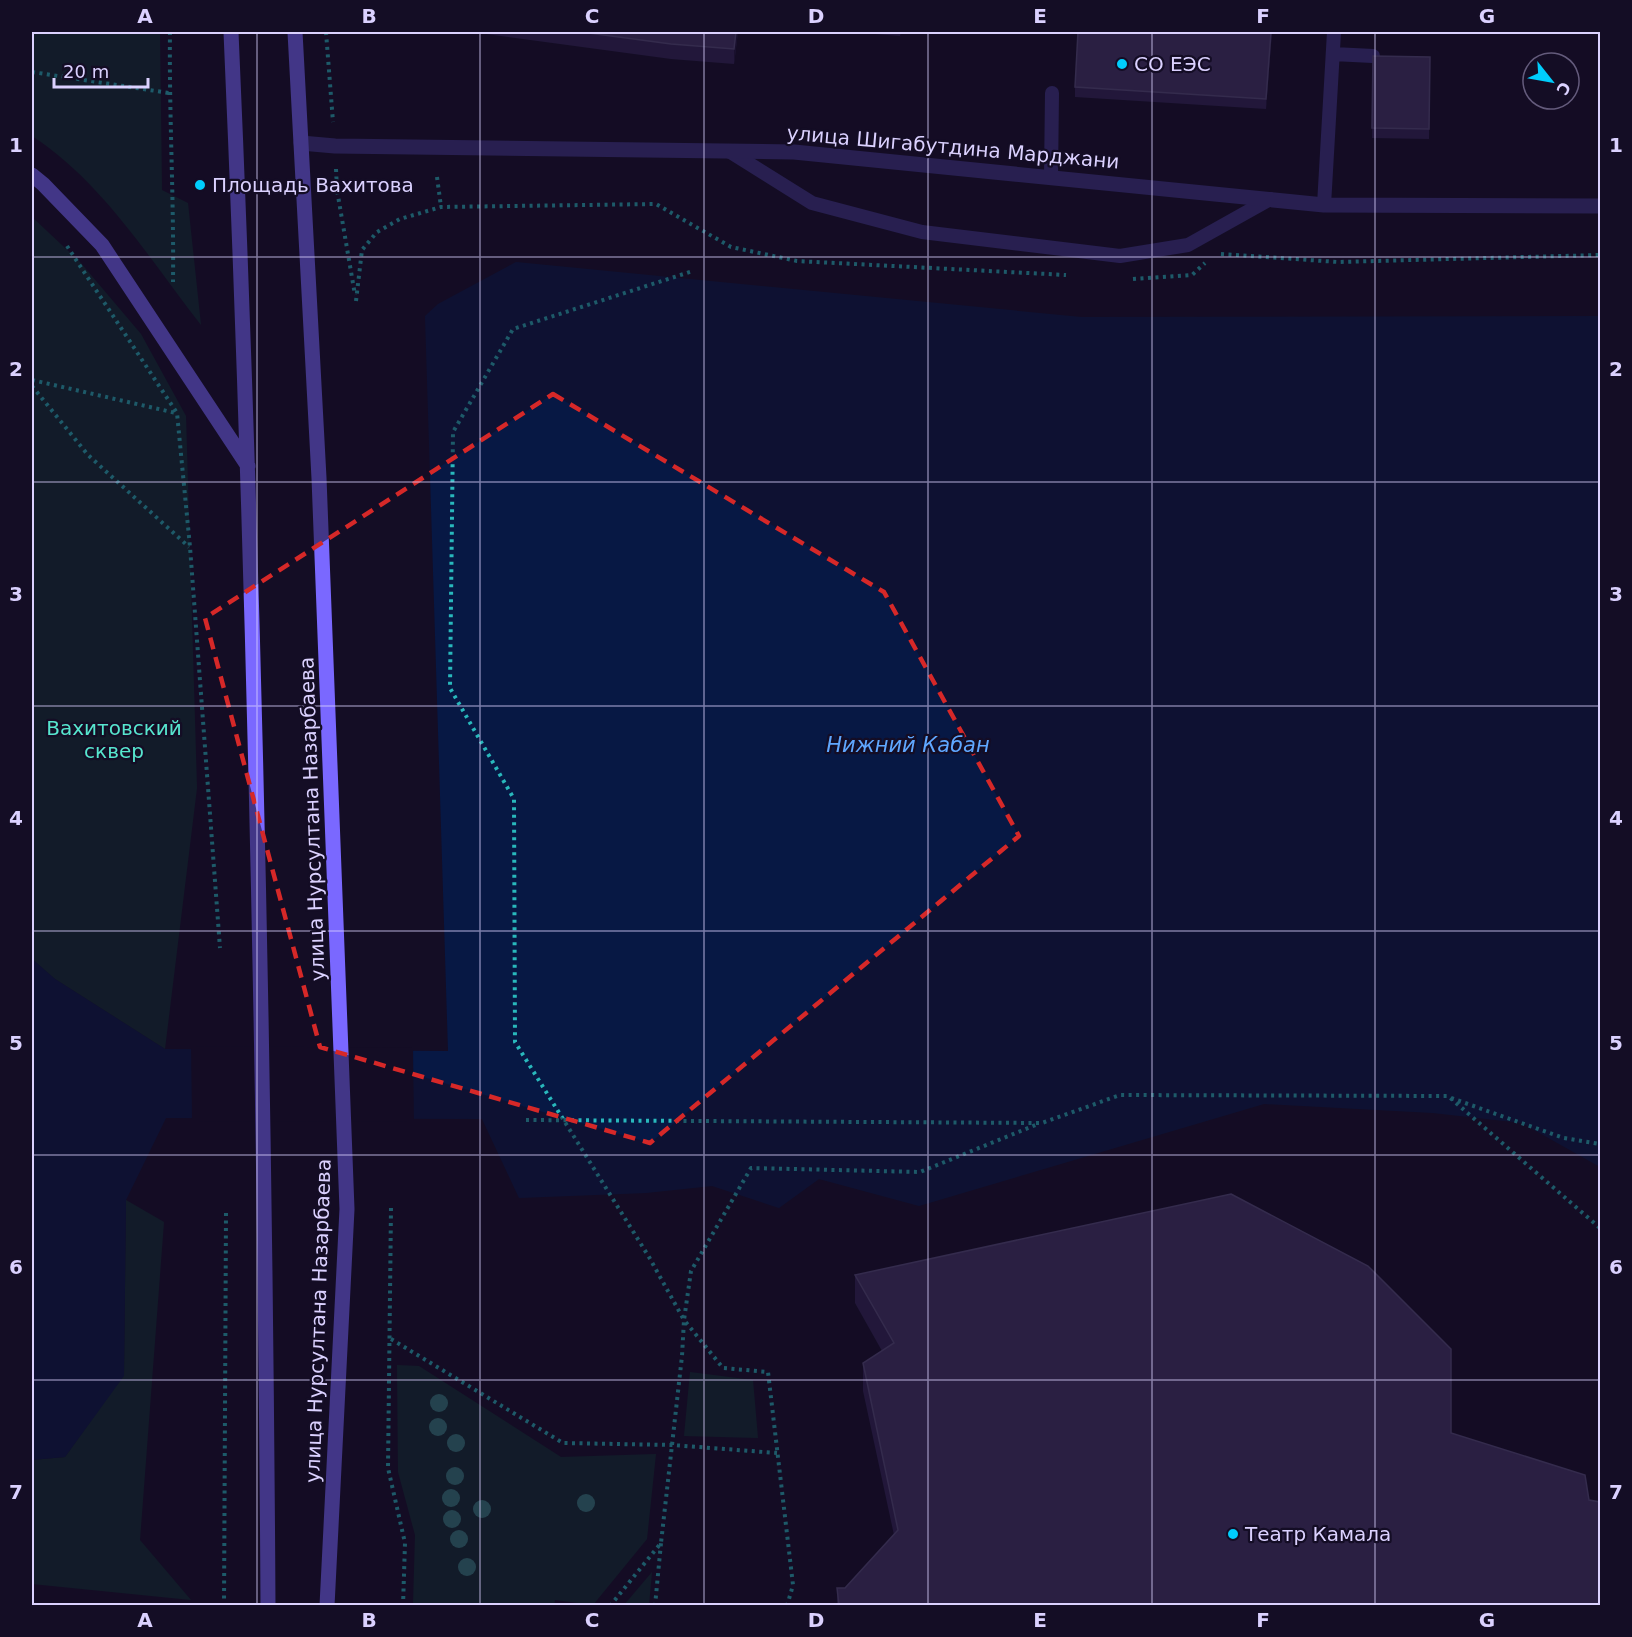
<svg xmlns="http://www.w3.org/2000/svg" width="1632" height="1637" viewBox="0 0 1632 1637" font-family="'DejaVu Sans',sans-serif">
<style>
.green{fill:#102e2f}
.water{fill:#071844}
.pier{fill:#140d25}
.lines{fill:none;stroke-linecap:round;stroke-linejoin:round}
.path{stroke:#29b8bc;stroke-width:4;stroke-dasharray:3 4.5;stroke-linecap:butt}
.service{stroke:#403686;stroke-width:14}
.minor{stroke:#403686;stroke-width:15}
.secondary{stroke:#7a68ff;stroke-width:15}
.tree{fill:#398482}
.wall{fill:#332554}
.shaded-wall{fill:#1f1439}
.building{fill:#453766;stroke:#5c507e;stroke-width:1.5}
.marked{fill:none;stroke:#d62828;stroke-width:4.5;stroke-dasharray:12 8;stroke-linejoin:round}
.grid{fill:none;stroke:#dbd1ff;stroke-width:1.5;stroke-opacity:0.55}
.poi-dot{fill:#00cdfc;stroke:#140d25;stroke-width:2}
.labels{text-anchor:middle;stroke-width:4.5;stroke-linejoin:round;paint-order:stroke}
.poi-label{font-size:20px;fill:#dbd1ff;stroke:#140d25;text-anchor:start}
.street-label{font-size:20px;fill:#dbd1ff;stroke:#140d25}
.park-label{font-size:20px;fill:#57e5ce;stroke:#140d25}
.water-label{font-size:21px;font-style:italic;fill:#5fa7ff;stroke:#140d25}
.neatline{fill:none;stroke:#dbd1ff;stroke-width:2}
.grid-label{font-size:20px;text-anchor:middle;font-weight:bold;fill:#dbd1ff}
</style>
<rect width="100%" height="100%" fill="#140d25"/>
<path class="green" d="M32,32H160L162,190L188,203L201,325C150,260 103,182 32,136Z
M32,217L80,262L141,334L186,416L197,788L165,1049L55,979L32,959Z
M126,1200L164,1222L140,1540L191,1600L32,1584V1460L65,1457L124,1375Z
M397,1365L419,1366L561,1457L656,1454L647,1539L593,1605L555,1600L554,1606L413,1605L415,1535L398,1472Z
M690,1372L753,1380L758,1438L684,1436Z
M652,1572L649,1605H624Z"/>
<path class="water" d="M516,262L1081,317L1600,316V1167L1522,1123L1433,1113L1264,1104L919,1206L819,1179L779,1208L712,1186L646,1193L519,1198L482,1119L166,1118L126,1200L124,1376L65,1457L32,1460V959L55,979L165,1049L448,1051L425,316L438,304Z"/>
<path class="pier" d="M191,1046L413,1048L414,1122L192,1121Z"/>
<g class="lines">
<path class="path" d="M170,32C169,115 174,198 173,282
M326,32L333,122
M32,72L169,93
M336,169L337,190L355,295
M437,177L441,207
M67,246L177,413L190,547L220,948
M1221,254L1338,262L1600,255
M1133,279L1192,275L1205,263
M356,301L362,250L377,232L400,219L441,207L656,204L731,247L797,261L1066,275
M32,380L176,413
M32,386L88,455L189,547
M1451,1098L1564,1138L1600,1144
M526,1120L1042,1123L1120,1095L1448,1096L1600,1228
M391,1208L388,1468L405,1543L403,1606
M391,1339L563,1443L672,1445L777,1453
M224,1606L226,1212
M610,1606L661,1543L682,1356L684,1320L649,1257L515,1042L514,799L450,688L453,432L513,329L693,271
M655,1606L661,1543
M787,1606L793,1585L768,1372L723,1368L684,1320L691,1271L751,1168L920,1172L1038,1124"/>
<path class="service" d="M1333,54L1373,56
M729,151L812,203L922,232L1120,256L1188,245L1270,199
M1051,177L1052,93
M1324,205L1334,32"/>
<path class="minor" d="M301,143L335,146L794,152L1324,205L1600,206"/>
<path class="secondary" d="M231,32C254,556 265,1080 268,1606
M295,32L319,478L347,1209L327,1606
M32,175L43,184L102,245L248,466"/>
</g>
<g class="tree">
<circle cx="439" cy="1403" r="9"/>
<circle cx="438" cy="1427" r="9"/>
<circle cx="456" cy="1443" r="9"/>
<circle cx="455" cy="1476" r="9"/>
<circle cx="451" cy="1498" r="9"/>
<circle cx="586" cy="1503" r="9"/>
<circle cx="482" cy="1509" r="9"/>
<circle cx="452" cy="1519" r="9"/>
<circle cx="459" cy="1539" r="9"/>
<circle cx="467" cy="1567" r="9"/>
</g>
<path class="wall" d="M472,32H738L734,64L671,59Z
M850,32H901L900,36Z
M1272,32L1266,109L1075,97V87Z
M1373,56L1430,57L1429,139L1372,138Z
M855,1275L1451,1433L1600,1605H837V1588H845L894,1535L863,1391V1363L882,1351L855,1303Z"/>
<path class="shaded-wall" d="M736,32H738L734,64V49Z
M1271,32H1272L1266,109V99Z"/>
<path class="building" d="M581,32H736L734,49L671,44Z
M1078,32H1271L1266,99L1075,87Z
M1373,56L1430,57L1429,129L1372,128Z
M1231,1194L1368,1266L1451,1349V1433L1585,1475L1589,1500L1600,1502V1605H839L837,1588H845L898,1530L863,1363L894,1343L855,1275Z"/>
<path d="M0 0H1632V1637H0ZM553,394L884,592L1019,836L650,1143L320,1047L205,618Z" fill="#140d25" fill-opacity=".55" fill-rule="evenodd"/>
<path class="marked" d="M553,394L884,592L1019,836L650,1143L320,1047L205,618Z"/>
<path class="grid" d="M257,32V1606M480,32V1606M704,32V1606M928,32V1606M1152,32V1606M1375,32V1606M32,257H1600M32,482H1600M32,706H1600M32,931H1600M32,1155H1600M32,1380H1600"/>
<g class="poi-dot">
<circle cx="1122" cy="64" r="6"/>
<circle cx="200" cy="185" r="6"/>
<circle cx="1233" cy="1534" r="6"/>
</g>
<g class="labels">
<g class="poi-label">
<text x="1134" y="71">СО ЕЭС</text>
<text x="212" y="192">Площадь Вахитова</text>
<text x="1245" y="1541">Театр Камала</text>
</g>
<g class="street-label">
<text transform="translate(953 147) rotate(5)" y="7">улица Шигабутдина Марджани</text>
<text transform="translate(312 819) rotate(-92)" y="7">улица Нурсултана Назарбаева</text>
<text transform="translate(318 1321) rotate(-88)" y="7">улица Нурсултана Назарбаева</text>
</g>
<g class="park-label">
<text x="114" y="735">Вахитовский<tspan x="114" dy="23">сквер</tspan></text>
</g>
<g class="water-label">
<text x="908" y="752">Нижний Кабан</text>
</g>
</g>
<rect width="1632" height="1637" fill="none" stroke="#140d25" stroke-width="66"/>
<g transform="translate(1551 81) rotate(121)"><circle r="28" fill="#140d25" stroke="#645b7c" stroke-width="1.5"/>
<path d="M0-4.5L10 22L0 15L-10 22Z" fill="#00cdfc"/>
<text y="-9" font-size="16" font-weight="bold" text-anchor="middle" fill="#dbd1ff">С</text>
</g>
<path d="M54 78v9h94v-9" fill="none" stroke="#dbd1ff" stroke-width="3"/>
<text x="63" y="78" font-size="18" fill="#dbd1ff" stroke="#140d25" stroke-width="4.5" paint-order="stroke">20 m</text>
<rect x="33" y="33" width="1566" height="1571" class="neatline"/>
<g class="grid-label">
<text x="145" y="23">A</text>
<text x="369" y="23">B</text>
<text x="592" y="23">C</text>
<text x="816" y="23">D</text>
<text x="1040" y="23">E</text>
<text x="1263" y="23">F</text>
<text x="1487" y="23">G</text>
<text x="16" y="152">1</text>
<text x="1616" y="152">1</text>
<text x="16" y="376">2</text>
<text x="1616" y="376">2</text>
<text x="16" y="601">3</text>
<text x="1616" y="601">3</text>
<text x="16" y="825">4</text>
<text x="1616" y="825">4</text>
<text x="16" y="1050">5</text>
<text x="1616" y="1050">5</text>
<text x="16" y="1274">6</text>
<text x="1616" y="1274">6</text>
<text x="16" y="1499">7</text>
<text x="1616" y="1499">7</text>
<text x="145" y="1627">A</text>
<text x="369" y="1627">B</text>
<text x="592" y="1627">C</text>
<text x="816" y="1627">D</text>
<text x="1040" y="1627">E</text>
<text x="1263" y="1627">F</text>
<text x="1487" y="1627">G</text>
</g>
</svg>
